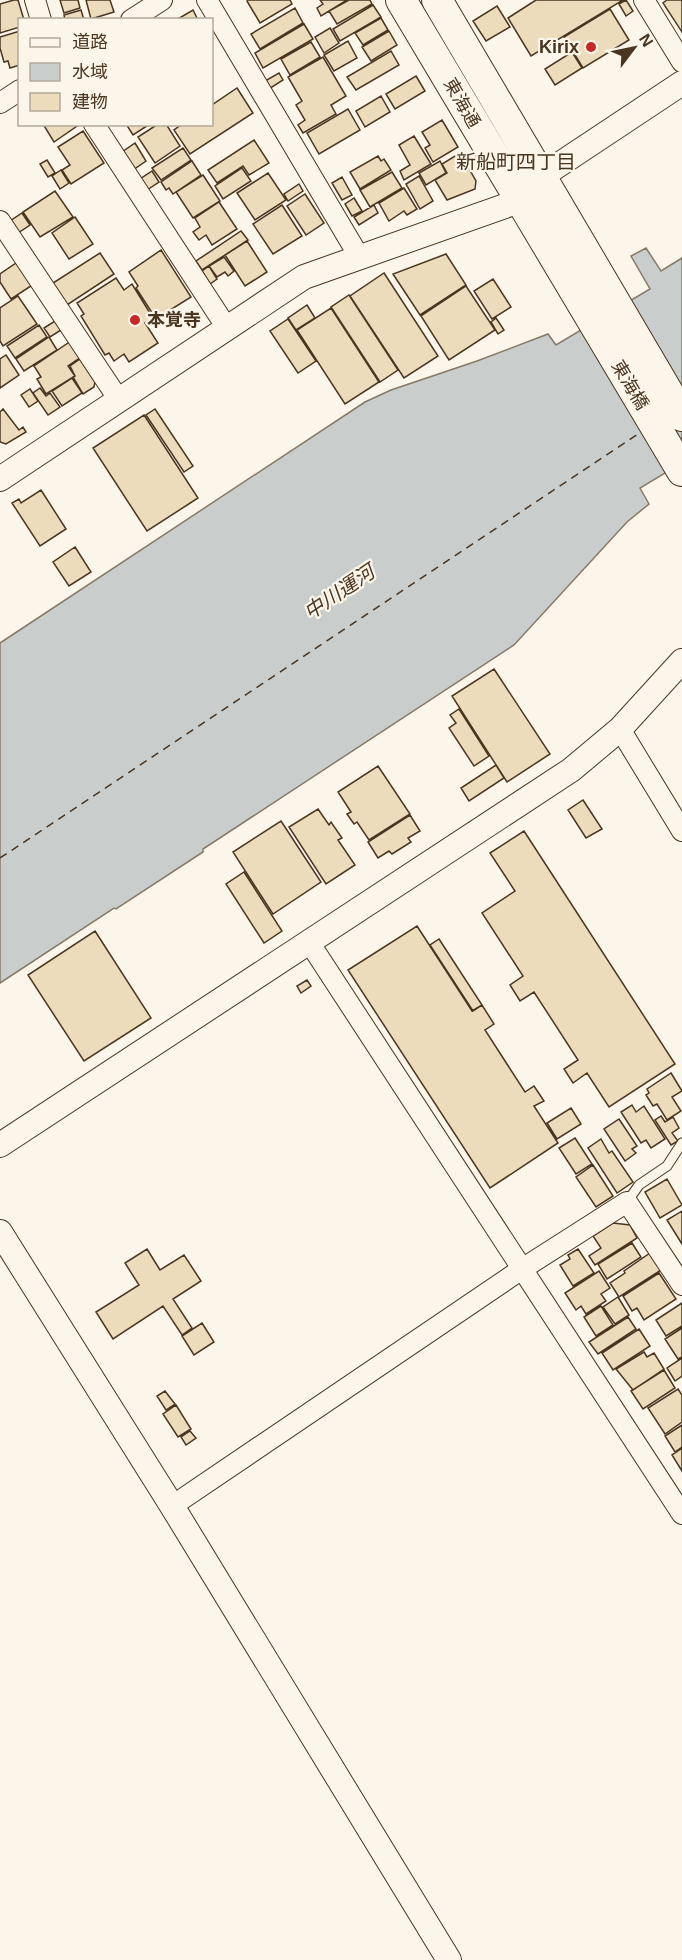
<svg xmlns="http://www.w3.org/2000/svg" width="682" height="1960" viewBox="0 0 682 1960" font-family="Helvetica,'Noto Sans JP',sans-serif">
<style>
.water{fill:#c9cecd;stroke:#887966;stroke-width:1.5}
.lines{fill:none;stroke-linecap:round;stroke-linejoin:round}
.ferry{stroke:#4a3520;stroke-width:1.5;stroke-dasharray:8 6;stroke-linecap:butt}
.building{fill:#ecdcbc;stroke:#4a3520;stroke-width:1.5}
.service-casing{stroke:#4a3520;stroke-width:11}
.minor-casing{stroke:#4a3520;stroke-width:22}
.tertiary-casing{stroke:#4a3520;stroke-width:26}
.primary-casing{stroke:#4a3520;stroke-width:32}
.service{stroke:#fbf6e9;stroke-width:9}
.minor{stroke:#fbf6e9;stroke-width:20}
.tertiary{stroke:#fbf6e9;stroke-width:24}
.primary{stroke:#fbf6e9;stroke-width:30}
.poi-dot{fill:#c62828;stroke:#fbf6e9;stroke-width:2}
.labels{text-anchor:middle;stroke-width:4.5;stroke-linejoin:round;paint-order:stroke}
.poi-label{font-size:18px;font-weight:bold;fill:#4a3520;stroke:#fbf6e9;text-anchor:end}
.street-label{font-size:18px;fill:#4a3520;stroke:#fbf6e9}
.neighbourhood-label{font-size:20px;fill:#4a3520;stroke:#fbf6e9}
.water-label{font-size:20px;font-style:italic;fill:#4a3520;stroke:#fbf6e9}
</style>
<rect width="100%" height="100%" fill="#fbf6e9"/>
<path class="water" d="M646,248L661,271L682,258V463L640,488L649,504L627,522L514,645L203,849V852L116,909L114,908L0,983V643L365,402L391,390L477,361L548,334L556,345L650,289L631,256Z"/>
<g class="lines">
<path class="ferry" d="M0,858L641,432"/>
</g>
<path class="building" d="M14,0H18L24,20H20V27L0,33V4Z
M60,0H78L80,8L64,13Z
M86,0H110L114,12L91,19Z
M248,0H290L292,4L260,23L247,1Z
M320,0H347L321,16L317,8L323,4Z
M349,0H370L372,4L337,24L329,11Z
M536,0H623L531,56L508,18Z
M626,0L633,11L626,16L619,4Z
M667,0H682V32L663,3Z
M373,5L381,17L340,41L333,29Z
M497,6L510,27L486,41L473,21Z
M295,8L303,23L260,49L251,34Z
M610,9L629,40L583,68L564,37Z
M81,10L84,20H65L64,15Z
M193,10L198,20H176Z
M381,18L388,30L363,45L355,33Z
M304,24L313,39L263,68L255,53Z
M330,28L339,43L324,53L315,37Z
M20,31V65L10,68L8,61L4,62L0,48V37Z
M389,31L397,45L371,61L362,47Z
M348,41L357,58L334,71L324,55Z
M311,42L320,57L290,75L281,59Z
M391,51L399,65L356,90L347,77Z
M572,52L582,68L555,85L545,69Z
M323,57L346,96L331,105L336,114L303,133L298,125L305,120L296,105L302,101L288,77Z
M279,73L283,80L269,89L265,81Z
M416,76L425,91L395,109L386,94Z
M237,88L253,113L190,154L174,130L182,124H212V105Z
M381,96L390,112L365,127L356,111Z
M348,109L360,130L319,154L307,133Z
M442,120L458,147L433,162L425,148L430,145L422,132Z
M43,124H80L54,142Z
M126,124H150L133,135Z
M158,124H166L180,146L155,163L138,137Z
M83,131L104,163L71,184L62,170L70,165L58,147Z
M414,136L431,164L404,180L400,171L410,165L399,145Z
M254,140L269,163L249,175L243,166L217,183L208,170Z
M135,143L146,161L133,170L122,152Z
M183,148L191,160L161,180L152,168Z
M460,153L476,181L475,189L447,200L435,180L447,173L442,164Z
M378,156L381,161L384,159L391,170L360,189L350,172Z
M47,160L55,173L48,177L40,164Z
M192,161L201,175L173,194L169,188L166,190L161,182Z
M440,161L446,173L426,185L419,173Z
M242,168L251,181L223,199L215,186Z
M61,170L69,183L60,189L52,176Z
M152,171L159,182L147,190L140,179Z
M392,172L402,188L370,207L360,190Z
M268,173L286,200L255,220L237,193Z
M203,175L220,201L193,218L176,192Z
M419,176L433,201L420,209L406,184Z
M342,177L352,195L342,200L332,183Z
M299,184L303,191L288,201L284,194Z
M404,188L417,209L407,215L404,211L389,221L379,203Z
M55,191L73,217L40,237L23,212Z
M305,194L324,223L306,235L287,206Z
M354,198L362,211L352,216L345,204Z
M219,202L237,229L212,245L206,235L199,240L193,232L200,227L195,218Z
M282,205L302,236L273,254L253,224Z
M374,205L378,213L359,225L354,217Z
M22,213L30,225L18,233L10,221Z
M75,217L93,244L69,259L52,233Z
M241,231L248,240L202,270L196,261Z
M247,241L267,272L245,286L225,255Z
M161,250L191,297L156,319L136,288L138,286L129,272Z
M100,253L114,274L67,305L53,283Z
M446,254L466,285L420,315L393,274Z
M224,257L234,271L228,276L225,272L217,277L209,266Z
M19,261L34,284L11,299L0,282V274Z
M209,266L217,279L210,284L202,271Z
M384,273L438,356L404,378L350,296Z
M116,278L124,290L132,284L153,318L145,323L158,343L129,362L124,354L114,361L109,353L105,355L81,316L84,314L77,303Z
M493,279L511,307L492,319L474,291Z
M466,286L495,330L449,360L421,316Z
M349,295L398,370L380,382L331,307Z
M18,296L37,324L3,346L0,341V308Z
M307,305L315,318L296,330L288,318Z
M331,308L379,382L345,404L297,330Z
M496,318L504,330L498,334L491,322Z
M288,319L316,361L298,373L270,331Z
M55,321L61,330L50,337L44,328Z
M39,325L47,337L15,358L7,346Z
M49,337L57,350L24,371L16,359Z
M71,341L81,357L68,366L75,376L46,394L37,379L41,377L34,366Z
M6,355L19,375L0,388V359Z
M80,359L95,382L94,387L83,394L73,377L75,376L70,366Z
M72,378L82,393L62,406L52,391Z
M40,388L46,396L50,393L60,407L48,415L33,393Z
M30,389L38,401L29,407L21,395Z
M3,409L19,430L23,427L26,432L6,444L0,442V412Z
M155,409L193,466L184,472L146,415Z
M144,415L198,498L147,531L93,448Z
M41,490L66,529L40,546L12,503L19,499L21,503Z
M75,547L91,572L69,586L53,562Z
M494,669L550,754L507,782L452,696Z
M459,709L489,756L474,766L449,728L456,723L450,715Z
M496,765L504,778L469,801L461,788Z
M378,766L410,814L369,840L357,822L354,824L347,814L351,812L338,792Z
M583,800L602,829L586,838L568,810Z
M318,809L329,825L331,822L342,838L338,840L355,865L326,884L289,827Z
M410,815L420,831L408,838L411,842L392,854L389,851L378,858L368,842Z
M281,821L321,882L273,914L233,852Z
M524,831L675,1064L609,1107L587,1073L573,1083L564,1069L578,1060L534,992L520,1001L510,985L523,976L482,913L515,891L490,853Z
M244,872L282,931L264,943L226,884Z
M417,926L472,1011L482,1005L494,1024L485,1030L525,1092L534,1086L544,1101L534,1106L558,1143L490,1188L348,970Z
M95,931L151,1018L84,1061L28,975Z
M439,939L482,1005L473,1011L430,945Z
M307,980L311,986L301,993L297,986Z
M671,1073L682,1091L672,1097L681,1111L667,1120L657,1104L653,1106L646,1095L649,1093L647,1089Z
M632,1105L636,1112L644,1106L665,1139L651,1148L646,1140L641,1143L621,1112Z
M571,1108L581,1124L557,1139L547,1123Z
M661,1116L665,1122L673,1117L679,1128L672,1133L678,1141L671,1145L655,1120Z
M619,1119L637,1146L632,1149L636,1153L625,1161L604,1129Z
M575,1138L592,1164L576,1174L559,1148Z
M601,1139L609,1153L612,1151L633,1182L617,1193L588,1148Z
M593,1165L613,1196L596,1207L576,1177Z
M667,1179L682,1205L660,1218L645,1192Z
M682,1211V1244L667,1220Z
M613,1223L630,1225L637,1238L595,1265L589,1256L601,1248L593,1236Z
M632,1243L641,1257L607,1279L598,1264Z
M147,1249L160,1270L184,1255L201,1281L173,1299L192,1328L182,1335L163,1306L113,1339L96,1312L139,1285L125,1263Z
M578,1249L594,1273L573,1286L560,1265L570,1259L568,1255Z
M650,1253L661,1270L619,1297L610,1283L625,1273L624,1271Z
M599,1271L610,1288L601,1294L606,1301L586,1314L581,1306L576,1310L565,1293Z
M659,1273L676,1299L644,1320L637,1308L632,1311L623,1296Z
M618,1297L629,1315L615,1324L603,1307Z
M682,1303V1326L666,1336L656,1320Z
M601,1306L613,1325L596,1336L584,1317Z
M628,1317L636,1329L598,1354L589,1342Z
M202,1323L214,1342L194,1355L182,1336Z
M682,1328V1357L678,1359L665,1339Z
M639,1329L650,1346L613,1370L602,1353Z
M644,1352L647,1357L654,1353L664,1369L633,1390L616,1369Z
M682,1358V1376L675,1381L667,1368Z
M664,1370L675,1388L643,1409L631,1391Z
M678,1389L682,1395V1422L665,1434L648,1408Z
M165,1391L175,1404L166,1410L157,1396Z
M176,1405L191,1429L178,1437L163,1414Z
M682,1425V1447L675,1452L665,1436Z
M190,1431L196,1438L186,1445L181,1437Z
M682,1448V1471L672,1455Z"/>
<g class="lines">
<defs>
<path id="service" d="M627,1202L639,1185L667,1166L682,1143"/>
<path id="minor" d="M35,0L41,20
M207,0L360,258
M644,0L682,62
M131,20L162,0
M0,103L20,90
M94,124L227,328
M0,221L119,400
M620,729L682,831
M309,942L682,1514
M172,1506L522,1269L627,1202L682,1285"/>
<path id="tertiary" d="M0,479L304,277L519,201L542,176L682,83
M0,1145L571,770L620,729L682,661
M0,1232L172,1506L449,1960"/>
<path id="primary" d="M401,0L682,471
M437,0L682,416"/>
</defs>
<use href="#service" class="service-casing"/>
<use href="#minor" class="minor-casing"/>
<use href="#tertiary" class="tertiary-casing"/>
<use href="#primary" class="primary-casing"/>
<use href="#service" class="service"/>
<use href="#minor" class="minor"/>
<use href="#tertiary" class="tertiary"/>
<use href="#primary" class="primary"/>
</g>
<g class="poi-dot">
<circle cx="591" cy="47" r="6"/>
<circle cx="135" cy="320" r="6"/>
</g>
<g class="labels">
<g class="poi-label">
<text x="579" y="53">Kirix</text>
<text x="147" y="326" text-anchor="start">本覚寺</text>
</g>
<g class="street-label">
<text transform="translate(462 103) rotate(60)" y="6">東海通</text>
<text transform="translate(630 385) rotate(59)" y="6">東海橋</text>
</g>
<g class="neighbourhood-label">
<text x="516" y="169">新船町四丁目</text>
</g>
<g class="water-label">
<text transform="translate(339 592) rotate(-34)" y="7">中川運河</text>
</g>
</g>
<rect x="18" y="18" width="195" height="108" fill="#fbf6e9" stroke="#b4a999" stroke-width="1.5"/>
<rect x="30" y="38" width="30" height="9" fill="#fbf6e9" stroke="#b4a999" stroke-width="1.5"/>
<text x="72" y="48" font-size="18" fill="#4a3520">道路</text>
<rect x="30" y="63" width="30" height="18" fill="#c9cecd" stroke="#b4a999" stroke-width="1.5"/>
<text x="72" y="78" font-size="18" fill="#4a3520">水域</text>
<rect x="30" y="93" width="30" height="18" fill="#ecdcbc" stroke="#b4a999" stroke-width="1.5"/>
<text x="72" y="108" font-size="18" fill="#4a3520">建物</text>
<g transform="translate(634 48) rotate(58)" stroke="#fbf6e9" stroke-width="4.5" paint-order="stroke">
<path d="M0-4.5L10 22L0 15L-10 22Z" fill="#4a3520"/>
<text y="-9" font-size="16" font-weight="bold" text-anchor="middle" fill="#4a3520">N</text>
</g>
</svg>
